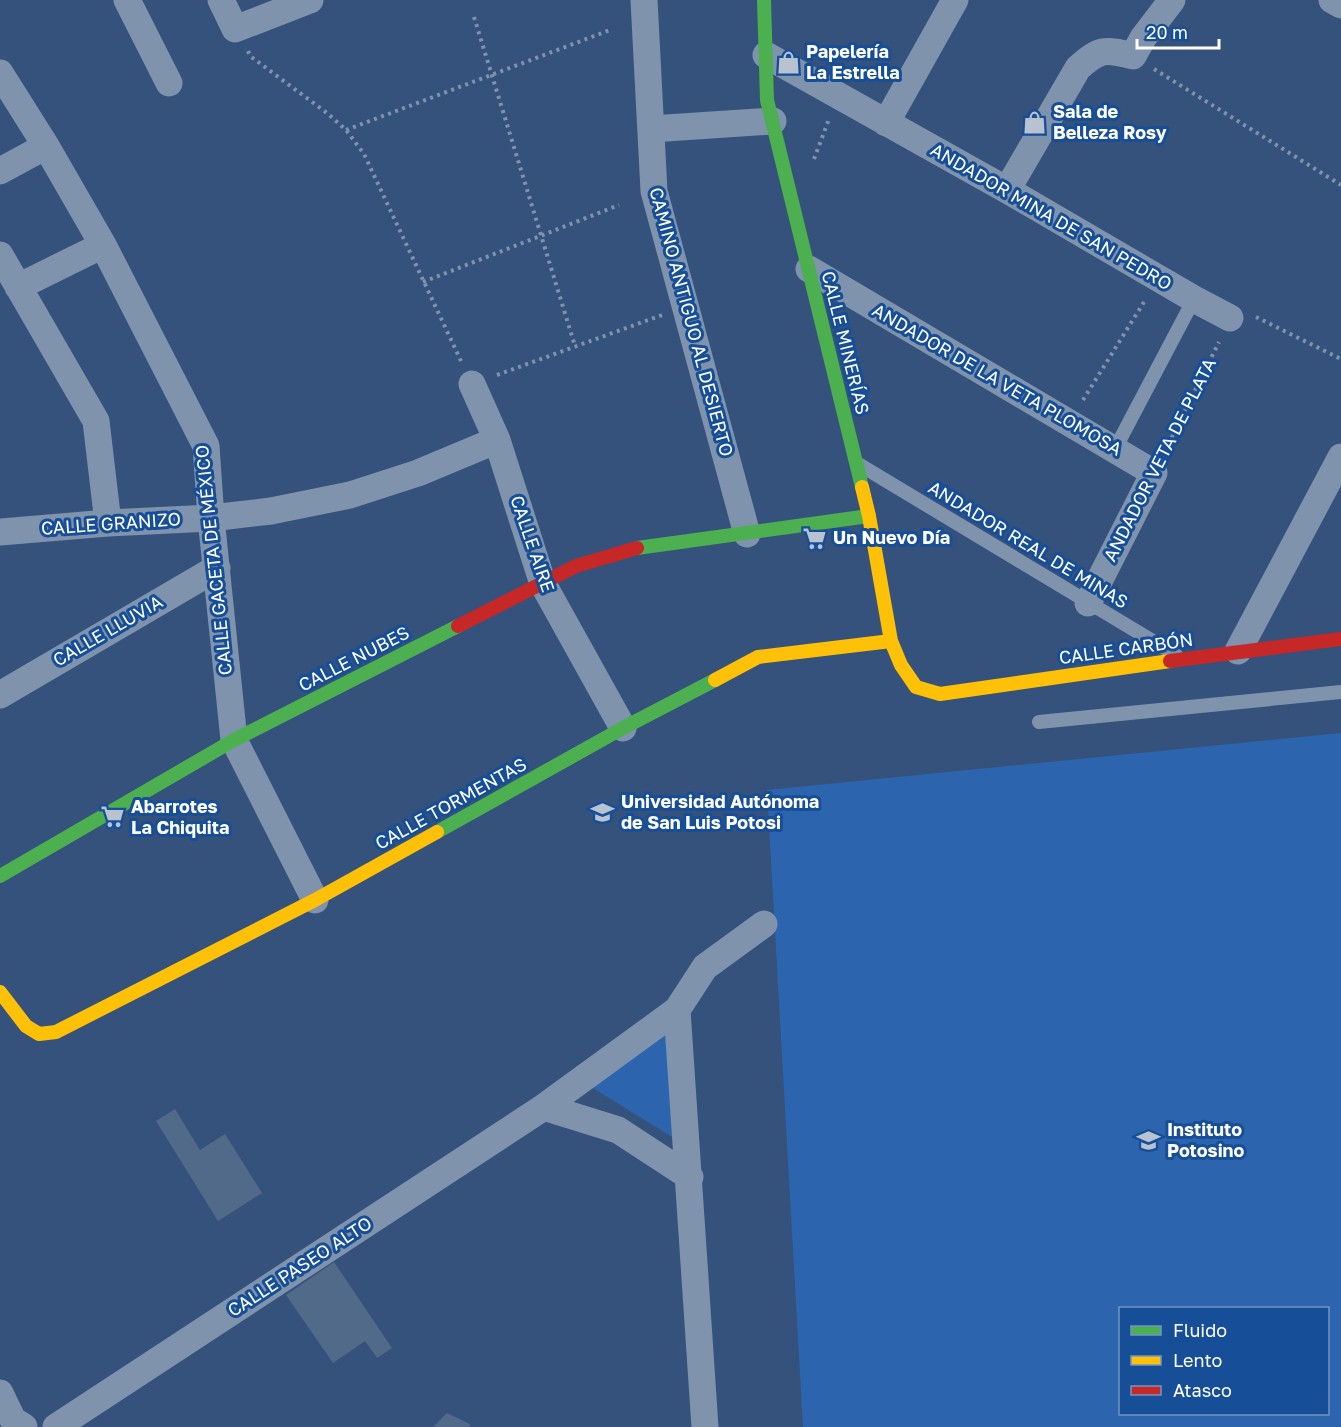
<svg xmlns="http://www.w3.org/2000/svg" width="1341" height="1427" viewBox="0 0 1341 1427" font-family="'Golos Text',sans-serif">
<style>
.green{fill:#2c65ae;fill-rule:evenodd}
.building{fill:#516a8a}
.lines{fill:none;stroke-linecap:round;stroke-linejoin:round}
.path{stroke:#7f93ad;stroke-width:4;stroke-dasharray:3 4.5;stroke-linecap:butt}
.lane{stroke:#7f93ad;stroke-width:14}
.street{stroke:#7f93ad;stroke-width:27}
.fast{stroke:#4caf50;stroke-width:14}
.slow{stroke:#ffc107;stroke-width:14}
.jam{stroke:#c62828;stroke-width:14}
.labels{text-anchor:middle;stroke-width:6;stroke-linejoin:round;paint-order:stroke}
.poi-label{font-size:18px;font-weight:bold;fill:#fff;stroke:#174e98;text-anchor:start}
.street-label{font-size:18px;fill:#fff;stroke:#174e98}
</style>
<rect width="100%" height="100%" fill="#34527b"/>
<path class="green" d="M1341,733V1427H803L767,790ZM1120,1308H1328V1414H1120Z
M662,1032L676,1033L677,1140L588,1085Z"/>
<path class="building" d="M175,1109L200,1150L225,1134L262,1193L218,1221L156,1121Z
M334,1262L392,1348L377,1358L365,1341L333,1363L286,1295Z
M447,1413L470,1424V1427H433Z"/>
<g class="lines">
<path class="path" d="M474,17L575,346
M248,51L250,56L327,113L346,130L364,154L461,361
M1154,69L1341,185
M346,130L610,30
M814,159L829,119
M423,282L619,205
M1256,317L1341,359
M497,375L662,315
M1083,400L1144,302
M1165,451L1219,342"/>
<path class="lane" d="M1115,449L1194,299
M860,465L1176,655
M1039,722L1341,692"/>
<path class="street" d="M127,0L169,83
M221,0L235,29L310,0
M644,0L654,191L747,534
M1332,0L1341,5
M766,55L1007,190L1194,299L1230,318
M0,73L46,146L103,245L206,446L211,518L234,740L315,900
M886,123L955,0
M651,129L773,121
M0,171L46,146
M1007,190L1078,68C1100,48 1105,49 1133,56L1143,38L1172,0
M0,255L96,421L108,523
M809,269L1154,473L1088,603
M18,287L103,245
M472,384L497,440L543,584L623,728
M0,532L108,523L211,518L271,511L350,495L418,473L497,440
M1238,651L1341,457
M0,695L217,568
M544,1107L618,1130L690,1177
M0,1393L13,1420L24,1427
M56,1427L544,1107L677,1010
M705,1427L677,1010L705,967L764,924"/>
<path class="fast" d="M764,0L767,100L862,487
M637,548L869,516
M437,832L623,728L715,680
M0,876L234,740L458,626"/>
<path class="slow" d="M862,487L869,516L891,641L901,665L916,687L940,694L1170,661
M715,680L758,657L891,641
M0,992L26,1026L39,1034L56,1032L315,900L437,832"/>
<path class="jam" d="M458,626L576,566L637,548
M1170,661L1341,639"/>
</g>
<defs>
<symbol id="shop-bare" viewBox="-9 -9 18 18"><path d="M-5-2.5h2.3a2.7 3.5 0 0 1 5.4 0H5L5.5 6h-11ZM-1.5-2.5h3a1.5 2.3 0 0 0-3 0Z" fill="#b8c2d1" stroke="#174e98" stroke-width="2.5" paint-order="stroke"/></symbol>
<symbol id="supermarket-bare" viewBox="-9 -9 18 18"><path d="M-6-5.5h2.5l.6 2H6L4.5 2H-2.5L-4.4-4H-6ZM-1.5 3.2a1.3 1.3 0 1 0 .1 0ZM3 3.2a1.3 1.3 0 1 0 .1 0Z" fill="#b8c2d1" stroke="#174e98" stroke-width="2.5" paint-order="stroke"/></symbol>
<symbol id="university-bare" viewBox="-9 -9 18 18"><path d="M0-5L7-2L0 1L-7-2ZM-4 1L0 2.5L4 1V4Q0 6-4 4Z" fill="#b8c2d1" stroke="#174e98" stroke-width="2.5" paint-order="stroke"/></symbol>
</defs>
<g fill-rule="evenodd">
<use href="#shop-bare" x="772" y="46" width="33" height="33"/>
<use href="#shop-bare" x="1018" y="106" width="33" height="33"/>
<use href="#supermarket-bare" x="798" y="522" width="33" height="33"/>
<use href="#university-bare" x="586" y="796" width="33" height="33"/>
<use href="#supermarket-bare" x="96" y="800" width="33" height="33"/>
<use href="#university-bare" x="1132" y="1124" width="33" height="33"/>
</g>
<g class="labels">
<g class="poi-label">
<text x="806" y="58">Papelería<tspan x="806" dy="21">La Estrella</tspan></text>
<text x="1053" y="118">Sala de<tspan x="1053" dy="21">Belleza Rosy</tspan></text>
<text x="833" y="544">Un Nuevo Día</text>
<text x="621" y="808">Universidad Autónoma<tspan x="621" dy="21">de San Luis Potosi</tspan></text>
<text x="131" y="813">Abarrotes<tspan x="131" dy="21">La Chiquita</tspan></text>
<text x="1167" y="1136">Instituto<tspan x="1167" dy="21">Potosino</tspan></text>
</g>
<g class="street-label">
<text transform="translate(1051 217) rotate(30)" y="6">ANDADOR MINA DE SAN PEDRO</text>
<text transform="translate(691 322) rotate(75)" y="6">CAMINO ANTIGUO AL DESIERTO</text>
<text transform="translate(845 343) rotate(76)" y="6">CALLE MINERÍAS</text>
<text transform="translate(997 380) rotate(30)" y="6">ANDADOR DE LA VETA PLOMOSA</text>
<text transform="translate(1160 460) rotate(-63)" y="6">ANDADOR VETA DE PLATA</text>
<text transform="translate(111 524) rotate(-4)" y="6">CALLE GRANIZO</text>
<text transform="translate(532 544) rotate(71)" y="6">CALLE AIRE</text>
<text transform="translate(1028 545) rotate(31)" y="6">ANDADOR REAL DE MINAS</text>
<text transform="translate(214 560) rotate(-96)" y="6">CALLE GACETA DE MÉXICO</text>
<text transform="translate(108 631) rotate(-30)" y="6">CALLE LLUVIA</text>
<text transform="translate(1126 649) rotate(-8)" y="6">CALLE CARBÓN</text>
<text transform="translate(354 659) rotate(-27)" y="6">CALLE NUBES</text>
<text transform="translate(451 804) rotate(-29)" y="6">CALLE TORMENTAS</text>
<text transform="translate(300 1267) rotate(-33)" y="6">CALLE PASEO ALTO</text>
</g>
</g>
<rect x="1119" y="1307" width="210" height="108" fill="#174e98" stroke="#7495c1" stroke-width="1.5"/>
<rect x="1131" y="1326" width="30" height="9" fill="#4caf50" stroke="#7495c1" stroke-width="1.5"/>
<text x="1173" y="1337" font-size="18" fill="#ffffff">Fluido</text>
<rect x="1131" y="1356" width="30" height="9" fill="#ffc107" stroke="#7495c1" stroke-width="1.5"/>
<text x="1173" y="1367" font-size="18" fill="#ffffff">Lento</text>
<rect x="1131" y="1386" width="30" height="9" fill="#c62828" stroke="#7495c1" stroke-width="1.5"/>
<text x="1173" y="1397" font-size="18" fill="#ffffff">Atasco</text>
<path d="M1137 39v9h82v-9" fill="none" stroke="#ffffff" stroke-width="3"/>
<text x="1146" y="39" font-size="18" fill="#ffffff" stroke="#174e98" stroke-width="4.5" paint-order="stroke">20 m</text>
</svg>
